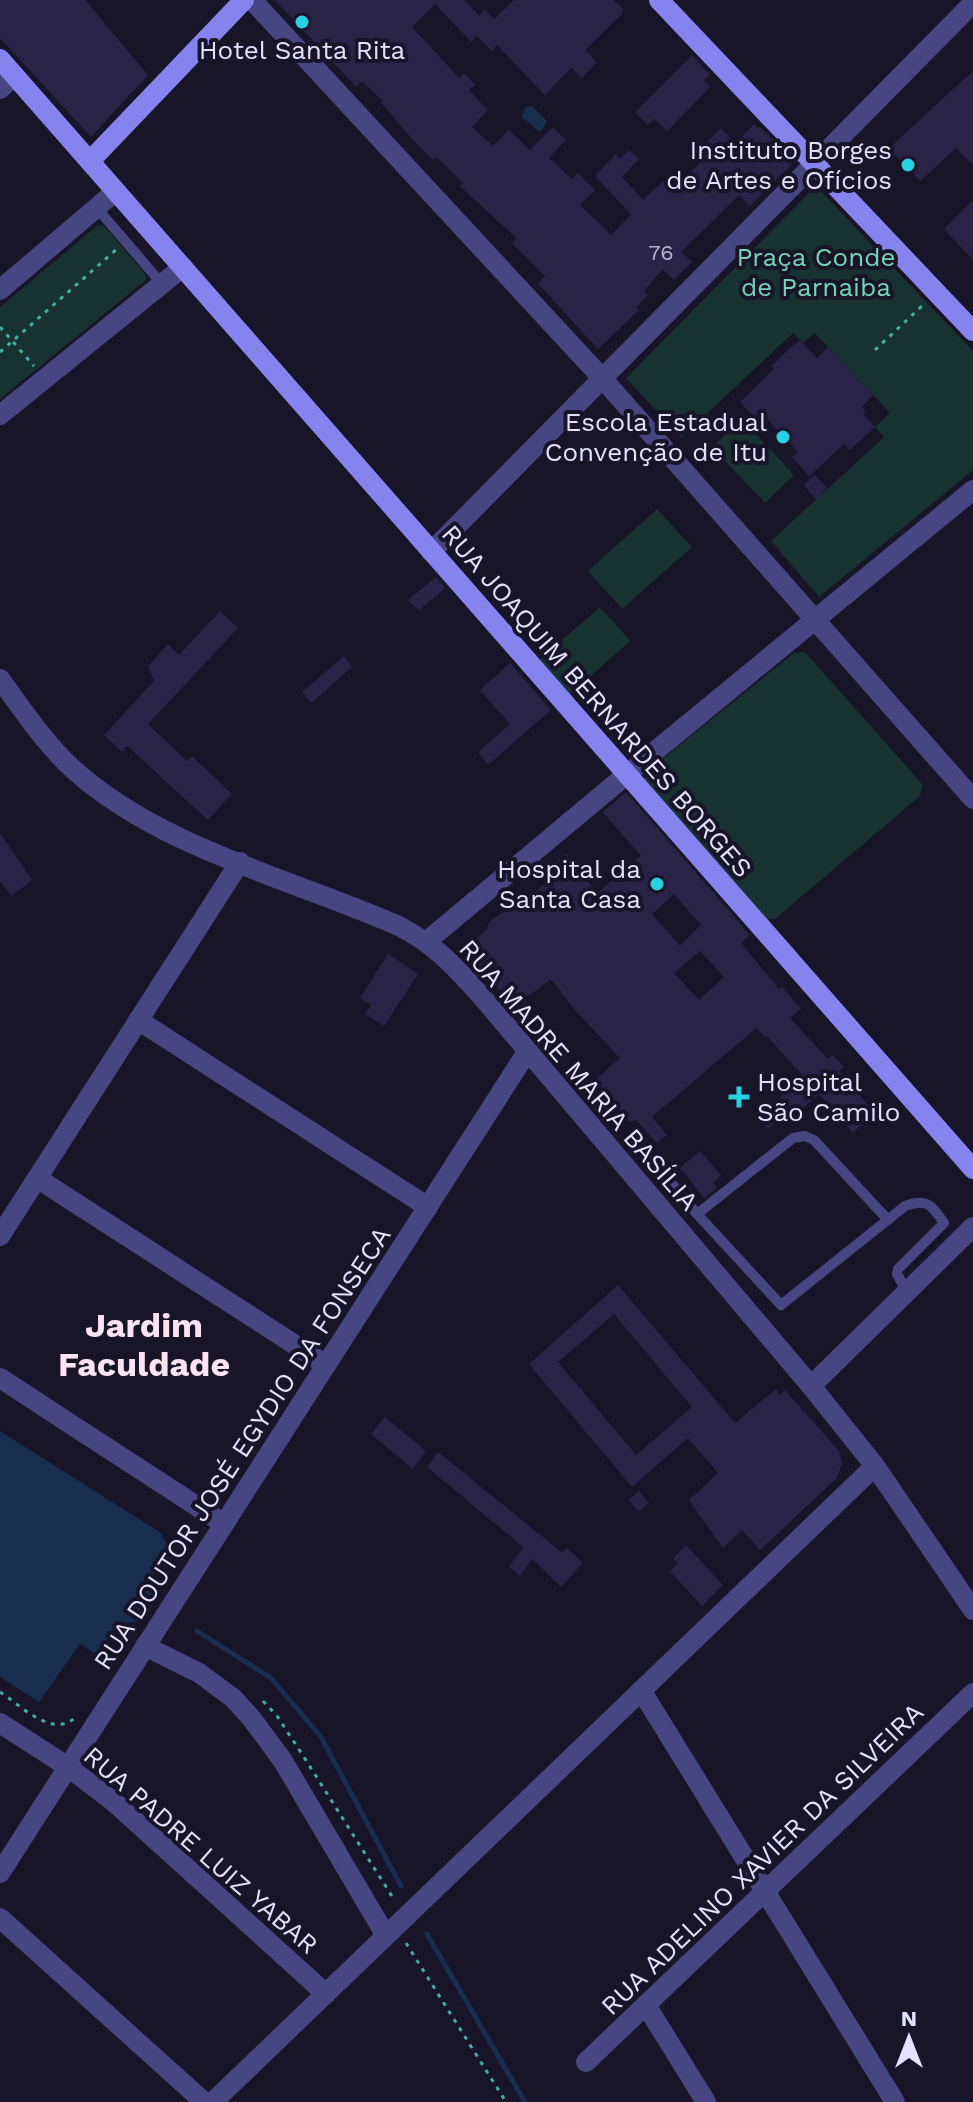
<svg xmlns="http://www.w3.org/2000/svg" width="973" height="2102" viewBox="0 0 973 2102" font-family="'Work Sans',sans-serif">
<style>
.green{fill:#183231}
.water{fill:#192e4e}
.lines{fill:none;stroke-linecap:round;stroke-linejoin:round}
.stream{stroke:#192e4e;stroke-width:5}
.building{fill:#2a2348;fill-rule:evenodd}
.path{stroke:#41aea6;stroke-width:3;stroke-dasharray:4 6;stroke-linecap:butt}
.service{stroke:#474682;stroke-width:10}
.minor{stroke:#474682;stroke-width:20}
.tertiary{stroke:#474682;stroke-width:20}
.secondary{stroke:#8584ef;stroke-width:20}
.poi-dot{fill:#26d2e2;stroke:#181529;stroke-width:3}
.labels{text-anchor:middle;stroke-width:8;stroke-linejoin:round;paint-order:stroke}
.number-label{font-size:22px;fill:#b5b2ce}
.poi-label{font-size:26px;fill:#e3e1fb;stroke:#181529;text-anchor:end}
.park-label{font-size:26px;fill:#75d3ba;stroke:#181529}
.street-label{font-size:26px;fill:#e3e1fb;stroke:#181529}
.district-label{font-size:34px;font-weight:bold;fill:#fbe3f3;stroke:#181529}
</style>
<rect width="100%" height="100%" fill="#181529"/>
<path class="green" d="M816,186L973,351V470L819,597L771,541L884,437L875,427L890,413L815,333L803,343L793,333L681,438L626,378Z
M98,225L104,226L146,275V280L0,399V307Z
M742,419L794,475L765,503L712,447Z
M657,509L692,547L622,609L588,571Z
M600,607L630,641L568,696L537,662Z
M805,652L923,785L920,796L775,919H764L645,782V773L794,653Z"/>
<path class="water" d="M532,106L547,121L541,131H538L522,117L525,108Z
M0,1431L161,1533L167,1545L153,1573L161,1590L144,1620L116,1625L99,1656L80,1644L39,1702L0,1677Z"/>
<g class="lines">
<path class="stream" d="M197,1631L271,1678L321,1737L401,1886
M427,1934L525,2102"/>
</g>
<path class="building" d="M0,0H85L148,75L91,137L0,38Z
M275,0H464L479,16L485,10L494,19L514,0H613L623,9L622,14L585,50L597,62L582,78L571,68L545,95L497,45L492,51L477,36L471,42L435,4L412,27L459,78L464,73L475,85L469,90L488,110L472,127L493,146L509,130L530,150L553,127L566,140L549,158L572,179L578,173L595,190L580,205L611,235L631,214L595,176L616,154L620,159L629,150L639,159L622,177L643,200L675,170L684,179L705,158L698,151L721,128L735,143L754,124L758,128L760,127L794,162L750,206L739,195L681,252L692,262L674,280L663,269L644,291L648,295L636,307L639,310L598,349L538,284L545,276L512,243L516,238L460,186L463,183L437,157L433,160L416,143L381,103L383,101L364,83L361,82L356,87Z
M692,55L710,75L704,80L710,87L667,131L654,119L648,125L635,112Z
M973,71V165L956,148L920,181L889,148Z
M973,200V260L944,229Z
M799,340L817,358L828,347L873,395L862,407L866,413L864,415L875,427L850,450L844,444L809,476L792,457L798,452L766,418L760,423L740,402L774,369L771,366Z
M815,475L827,488L816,499L804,485Z
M436,577L445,588L419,610L408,600Z
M220,611L238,628L148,724L187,761L192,756L232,794L208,820L127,746L122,752L104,735L154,681L148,666L168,644L179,655Z
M344,656L352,667L311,703L302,692Z
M510,663L551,710L488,765L478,752L510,724L480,690Z
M626,792L750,935L741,943L779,989L782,987L801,1009L790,1018L828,1059L832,1054L844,1067L839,1071L875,1113L853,1133L819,1094L795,1115L791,1110L768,1129L762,1122L783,1101L780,1097L803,1076L766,1035L765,1037L756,1028L652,1117L667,1135L657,1143L636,1120L630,1122L595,1080L620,1058L574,1009L553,981L550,980L524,999L528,1004L518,1013L465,949L486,930L490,921L524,898L525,900L553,877L547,869L566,854L597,893L641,856L603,812ZM674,894L701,925L680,946L652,914ZM700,951L724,977L699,1000L674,973Z
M0,833L32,880L11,896L0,881Z
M388,954L418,974L384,1026L365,1014L371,1005L360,998Z
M700,1151L721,1175L713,1182L717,1188L704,1198L680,1168Z
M618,1285L735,1423L776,1389L780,1395L785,1390L839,1451L842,1464L836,1479L760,1550L742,1530L723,1548L689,1500L718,1473L688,1438L632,1487L529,1364ZM614,1314L692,1407L636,1455L558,1362Z
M385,1417L426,1451L413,1469L371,1434Z
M438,1452L560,1551L563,1552L567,1548L583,1563L561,1587L532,1559L520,1576L509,1567L523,1547L427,1467Z
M639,1491L649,1503L638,1512L629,1500Z
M686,1545L723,1585L702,1606L670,1571L678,1563L673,1558Z"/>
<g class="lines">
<path class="path" d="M0,327L34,366
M875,350L924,304
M0,352L117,249
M0,1692C22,1706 53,1740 77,1716
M263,1701L277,1716L302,1754L395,1901
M406,1943L506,2102"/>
<path class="service" d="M96,207L162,284
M654,1162L697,1214L781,1305L905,1206C928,1198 931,1205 944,1223L898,1269L897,1274L907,1292
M697,1214L793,1138L805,1136L814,1140L888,1220"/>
<path class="minor" d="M252,0L602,378L973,799
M0,89L15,76
M0,290L116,191
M0,415L183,267
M431,552L973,3
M626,775L973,490
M138,1020L428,1207
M37,1178L326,1365
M0,1236L240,862
M0,1378L224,1524
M145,1646L199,1673L233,1698L252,1719L283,1761L386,1936
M641,1690L895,2102
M0,1723L68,1767L114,1802L326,1994
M0,1918L204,2102
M646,2005L706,2102
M586,2062L973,1693
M213,2102L875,1466"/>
<path class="tertiary" d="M0,679C23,710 45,744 74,770C159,847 294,880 399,926C437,946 455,967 483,998L811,1386L875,1466L973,1610
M427,941L626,775
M811,1386L973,1227
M0,1873L527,1052"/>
<path class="secondary" d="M659,0L973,331
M0,59L973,1169
M90,161L244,0"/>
</g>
<g class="poi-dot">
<circle cx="302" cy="22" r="8"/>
<circle cx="908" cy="165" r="8"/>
<circle cx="783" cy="437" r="8"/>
<circle cx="657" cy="884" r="8"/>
<path d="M735 1085h8v8h8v8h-8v8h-8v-8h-8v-8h8z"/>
</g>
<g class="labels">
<g class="number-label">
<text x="661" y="260">76</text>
</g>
<g class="poi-label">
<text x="302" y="59" text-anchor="middle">Hotel Santa Rita</text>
<text x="892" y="159">Instituto Borges<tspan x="892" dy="30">de Artes e Ofícios</tspan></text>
<text x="767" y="431">Escola Estadual<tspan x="767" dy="30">Convenção de Itu</tspan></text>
<text x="641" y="878">Hospital da<tspan x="641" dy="30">Santa Casa</tspan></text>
<text x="757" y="1091" text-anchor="start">Hospital<tspan x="757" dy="30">São Camilo</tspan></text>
</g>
<g class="park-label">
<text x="816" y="266">Praça Conde<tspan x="816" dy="30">de Parnaiba</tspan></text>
</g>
<g class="street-label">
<text transform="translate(597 701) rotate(49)" y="9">RUA JOAQUIM BERNARDES BORGES</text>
<text transform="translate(579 1075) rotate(49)" y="9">RUA MADRE MARIA BASÍLIA</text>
<text transform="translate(242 1448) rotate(-57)" y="9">RUA DOUTOR JOSÉ EGYDIO DA FONSECA</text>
<text transform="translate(201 1850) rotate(41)" y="9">RUA PADRE LUIZ YABAR</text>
<text transform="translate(762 1859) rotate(-44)" y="9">RUA ADELINO XAVIER DA SILVEIRA</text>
</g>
<g class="district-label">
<text x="144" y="1337">Jardim<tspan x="144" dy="39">Faculdade</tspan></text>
</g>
</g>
<g transform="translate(909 2038)" stroke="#181529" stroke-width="6" paint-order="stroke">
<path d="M0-6L14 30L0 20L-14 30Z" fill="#e3e1fb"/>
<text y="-12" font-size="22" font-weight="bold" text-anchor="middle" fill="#e3e1fb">N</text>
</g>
</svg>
